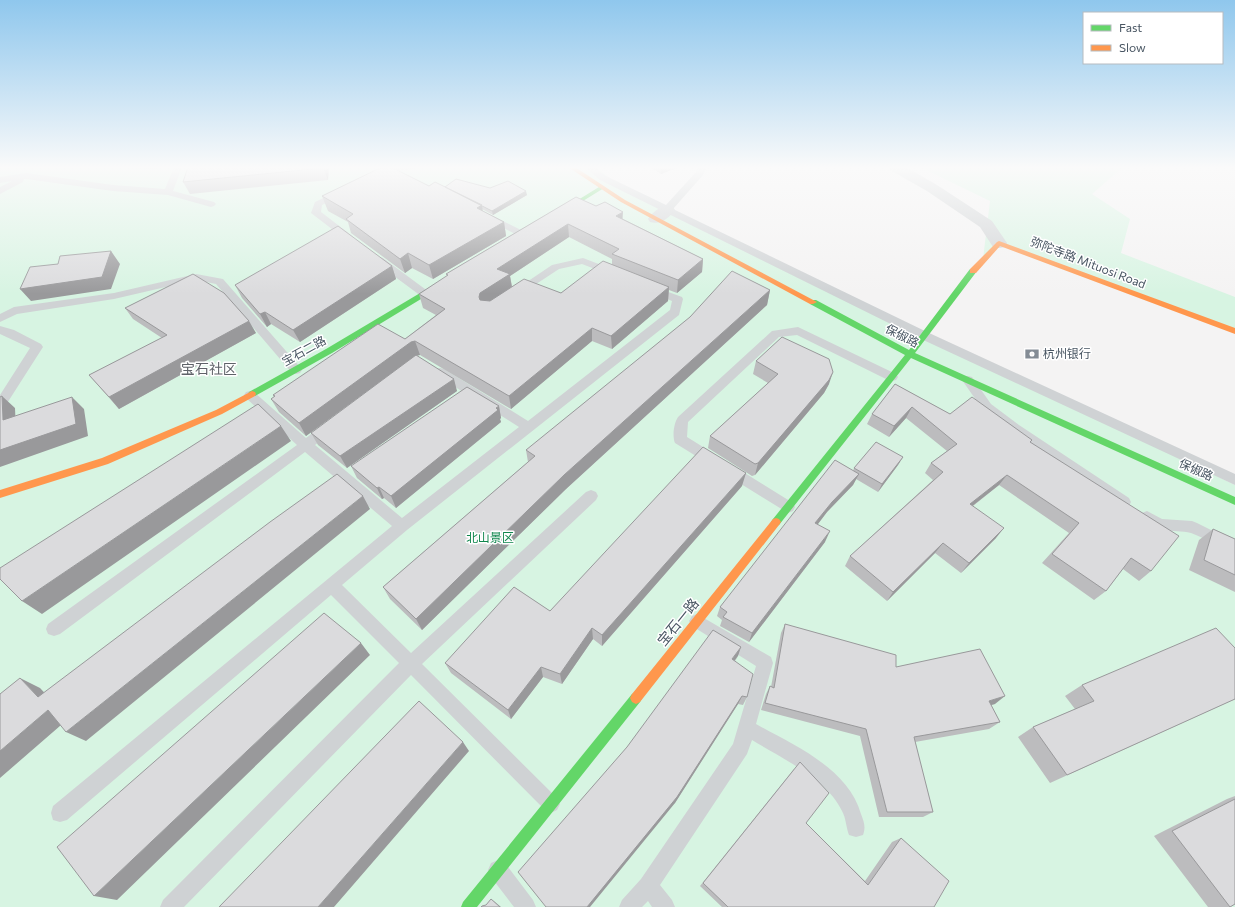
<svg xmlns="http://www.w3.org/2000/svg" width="1235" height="907" viewBox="0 0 1235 907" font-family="Commissioner,'Noto Sans SC',sans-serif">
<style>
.green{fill:#d7f4e2}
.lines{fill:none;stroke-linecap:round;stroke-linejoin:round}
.lane{fill:#cfd2d4;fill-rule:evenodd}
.street{fill:#cfd2d4;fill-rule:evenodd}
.fast{fill:#63d668;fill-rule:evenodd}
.slow{fill:#ff974d;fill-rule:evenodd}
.wall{fill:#bcbcbe;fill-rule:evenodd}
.shaded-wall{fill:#99999b}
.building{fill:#dbdbdd;stroke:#99999b}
.labels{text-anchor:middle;stroke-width:3;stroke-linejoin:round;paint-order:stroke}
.street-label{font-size:12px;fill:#485562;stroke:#fff}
.poi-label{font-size:12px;fill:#485562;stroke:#fff;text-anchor:start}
.park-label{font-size:12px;fill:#10864d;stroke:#fff}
.quarter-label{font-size:14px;fill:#5e6268;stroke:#fff}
.near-street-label{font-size:14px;fill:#485562;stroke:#fff}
</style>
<rect width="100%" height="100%" fill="#f4f3f3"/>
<path class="green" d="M0,167H596L621,187L1235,485V907H0Z
M920,167H1133L1121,169L1092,194L1130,219L1121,253L1235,297V331L1000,243L983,259L990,201Z"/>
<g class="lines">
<path class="lane" d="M174,167H182L173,191L214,202L216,204L214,206L211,207L168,195L113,191L26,179H24L23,182L0,194V187L12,181L0,183V177L26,173L113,185L165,189Z
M394,167H414L413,169L387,173L379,177L375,174L382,169Z
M585,167H594L606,176L666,205L696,172L699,167H707L703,175L673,209L927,332L1235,474V485L919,338L600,180Z
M340,190L345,193L343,195L322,205L321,212L351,235L353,237L351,239H345L311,213L315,202Z
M489,214L527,233L529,235L524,238L521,237L486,219L484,217Z
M379,257L383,258L429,292L430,294L429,296H421L375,262L374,260L375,258Z
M583,258L617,271L618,273L613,276L582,264L559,269L521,294L517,295L512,292L552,265Z
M196,274L223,279L300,367L302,370L300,373L296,374L292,373L216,284L196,280L114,299L17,314L0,322V314L14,307L114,293Z
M652,286L682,297L683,299L679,315L407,530L342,585L411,653L586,492L591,490L596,492L598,496L596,500L422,664L557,798L560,804L557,810L551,813L545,810L411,675L184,907H160L163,900L399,663L331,595L67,820L60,822L53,820L51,813L53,806L392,526L305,452L60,634L54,636L48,634L46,629L48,624L297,445L246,398L244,395L246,392L250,391L254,392L306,438C314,432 324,421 333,425L335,428L333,431L315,445L402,518L519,427L436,375L434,372L436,369L440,368L444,369L528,421L670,310L672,301L648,291L647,289Z
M0,326L14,330L41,344L43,347L4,408L0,410V395L30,348L0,334Z
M798,327L896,374L898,377L896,380L892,381L888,380L797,335L779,337L688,422L687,437L793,503L795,507L793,511L788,513L675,443C672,436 674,423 678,417L772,331Z
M968,376L972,377L991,404L1019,425L1129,498L1131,502L1129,506L1124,508L1119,506L1011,431L983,410L962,380L964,377Z
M1147,511L1162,519L1192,521L1197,523L1235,542V555C1220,550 1206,538 1191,533C1174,528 1150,537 1140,517L1142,513Z
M697,614L771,657L773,663L756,724C795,746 848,768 861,814C864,822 866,827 863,835L856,837L849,835C846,827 846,818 842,811C828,780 780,757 752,740L747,754L660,885L672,900L675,907H652L648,901L642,907H619L622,900L641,879L733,744L756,666L692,626L689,621L692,616Z
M498,860L505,863L533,900L536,907H514L491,877L488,870L491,863Z"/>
<path class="street" d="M888,167H906L937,185L992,221L1007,243L1005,247L999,248L993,247L980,227L927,191L890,170Z
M667,205L673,207L675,210C669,218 661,225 650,222L648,219C652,213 659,207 667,205Z"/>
<path class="fast" d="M599,187L604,188L557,217L552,216Z
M970,269H976L977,271L915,353L1235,497V505L911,358L779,525L776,526L773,525L771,522L773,519L905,355L810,304V300H816L909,350Z
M442,280H448L449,282L332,353L255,396H249L248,394L249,392L326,349Z
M636,692L640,694L642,698L640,702L477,907H461L463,902L632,694Z"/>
<path class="slow" d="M568,167H575L625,200L817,302L813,304H810L621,202Z
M999,241L1235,328V334L1000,246L976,273H970V269L997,242Z
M252,391L255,392L256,394L255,396L222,414L108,464L0,498V490L102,458L216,410Z
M776,518L779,519L781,522L779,525L640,702L636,704L632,702L630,698L632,694L773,519Z"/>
</g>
<path class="wall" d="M131,167H157L156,169L131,168Z
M329,167L328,180L190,194L183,182Z
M650,167H679L661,174Z
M429,186L490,188L527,195L493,215L482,209V211L504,222L506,236L433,279L412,268L405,273L351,233L348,222L328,211L322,196Z
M576,197L623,219L703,259L702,272L677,293L669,290L668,301L612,349L592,341L511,409L420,355L416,356L457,391L347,468L318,445L311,433L416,356L306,436L279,412L271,399L274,397L273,395L405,339L436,315L423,308L419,294L447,276L446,274ZM569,237L612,259V264L561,293L512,286L510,276Z
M392,266L396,279L300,342L271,324L267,327L242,298L235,285Z
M770,290L767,305L566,489L422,630L390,599L383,587L528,462L526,450Z
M125,308L256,333L119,409L89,375L162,338L133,319Z
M756,361L829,384L824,393L755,475L752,476L708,448L710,436L768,383L753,374Z
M895,384L950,414L1030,442L1151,571L1139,581L1123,569L1106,591L1094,600L1042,563L1069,533L999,485L973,506L996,538L961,573L935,553L887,601L845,566L850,556L933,480L925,473L931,463L947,451L906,418L889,437L867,424L872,414Z
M499,406L501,418L500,419L501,422L396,508L384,498L382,499L357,478L351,466Z
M903,457L898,465L878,492L856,479L853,485L827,512L818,524L825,542L749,642L720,626L722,620L717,616L720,607L853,471L854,468Z
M742,486L602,646L593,639L562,684L543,677L511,719L451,673L445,663L550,611Z
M1213,529L1235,539V592L1189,570L1199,540Z
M785,624L896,667L995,704L991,705L1000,722L989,729L915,742L933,812L923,817H879L860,736L761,710L766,694L770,686L771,687L781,633Z
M738,656L735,661L747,697L743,705L738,704L675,803L546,907Z
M1082,685L1235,699L1050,783L1018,737L1033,727L1075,709L1065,696Z
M794,769L806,823L865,881L892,842L901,838L934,907H722L700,886Z
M1235,796V904L1230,907H1208L1154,836L1227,799Z"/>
<path class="shaded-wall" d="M324,167H329L328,180L323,168Z
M661,167H679L661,174Z
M526,191L527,195L493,215L492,211Z
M482,205L484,220L477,208Z
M623,212L622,226L616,216Z
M504,222L506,236L433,279L429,265Z
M568,224L569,237L510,276L512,288L483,307L479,297L480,293L497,269Z
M111,251L120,264L111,289L31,301L20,289Z
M408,253L412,268L405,273L400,259Z
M703,259L702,272L677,293L678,280Z
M392,266L396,279L300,342L293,330Z
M669,287L668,301L612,349L611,336Z
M770,290L767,305L566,489L422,630L416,619L564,475Z
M265,312L271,324L267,327L260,314Z
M249,321L256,333L119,409L109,397Z
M592,328V341L511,409L509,396Z
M415,341L420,355L415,356L306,436L299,423L411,342Z
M833,372L829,384L824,393L755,475L758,463Z
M454,379L457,391L347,468L340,456Z
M2,396L15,408L16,432L3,420Z
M72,397L84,409L88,436L0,467V450Z
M499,406L501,418L500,419L501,422L396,508L391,496Z
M912,407L906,418L889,437L894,426Z
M281,426L291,441L42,614L22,601Z
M903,457L898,465L878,492L882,484Z
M746,473L742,486L602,646V635Z
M859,474L853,485L827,512L811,533L815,523L832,502Z
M1007,475L999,485L962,514L970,504Z
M379,487L384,498L382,499L377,488Z
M363,496L370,509L86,741L66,732Z
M1004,528L996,538L961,573L969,563Z
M830,531L825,542L749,642L752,633Z
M943,543L935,553L887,601L893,592Z
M592,628L593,639L562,684L560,674Z
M361,643L370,655L117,900L94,896Z
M741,647L738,656L729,668L732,659Z
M541,667L543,677L511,719L508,710Z
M20,678L40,688L58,707L38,697Z
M742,696L738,704L675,803L590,907H587Z
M1005,696L995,704L979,708L989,701Z
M48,710L68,719L0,778V751Z
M463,742L469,751L334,907H318Z
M491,899L495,902L501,907H500Z"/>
<path class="building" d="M188,167H324L323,168L183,182Z
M382,167H391L429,186L435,182L482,205L477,208L504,222L429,265L408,253L400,259L346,219L353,214L322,196Z
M456,179L490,188L508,181L526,191L492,211L445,187Z
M576,197L596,206L605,202L623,212L616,216L703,259L678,280L612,254L619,249L568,224L497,269L510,274L480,293L479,297L480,300L490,301L524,279L561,293L603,261L669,287L611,336L592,328L509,396L415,341L411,342L299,423L271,399L275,396L273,395L378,324L405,339L445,309L419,294L448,275L446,274Z
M338,226L392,266L293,330L265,312L260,314L235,285Z
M111,251L102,277L20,289L30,267L58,264L60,256Z
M732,271L770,290L564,475L416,619L383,587L535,456L526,450L690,317Z
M193,274L224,293L249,321L109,397L89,375L167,335L125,308Z
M782,337L829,359L833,372L829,380L758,463L755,464L710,436L778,374L756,361Z
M416,355L454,379L340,456L311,433Z
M895,384L950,414L972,397L1032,440L1030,442L1179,536L1151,571L1131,558L1106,591L1052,554L1079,523L1007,475L970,504L1004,528L969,563L943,543L893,592L850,556L943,472L931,463L957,444L912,407L894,426L872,414Z
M467,387L499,406L496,408L498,410L391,496L379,487L377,488L351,466Z
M2,396L3,420L72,397L76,424L0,450V397Z
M258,404L281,426L22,601L0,579V568Z
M876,442L903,457L882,484L854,468Z
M703,447L746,473L602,635L592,628L560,674L541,667L508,710L445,663L514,587L550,611Z
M835,460L859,474L832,502L815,523L830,531L752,633L723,617L727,612L720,607Z
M337,474L363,496L66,732L48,710L0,751V694L20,678L38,697L270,522Z
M1213,529L1235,539V575L1204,560Z
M324,613L361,643L94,896L57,847Z
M785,624L896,655V667L980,649L1005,696L989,701L1000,722L914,737L933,812H887L866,729L765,703L770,686L774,688Z
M1216,628L1235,648V699L1067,775L1033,727L1094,701L1082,685Z
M713,630L741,647L732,659L753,674L747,697L742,696L677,797L587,907H546L518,872L627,747Z
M419,701L463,742L318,907H219Z
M800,762L829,793L806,823L868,885L901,838L949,881L934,907H728L703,883Z
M1235,799V904L1230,907L1172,831Z
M491,899L500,907H481L482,906L486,905Z"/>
<linearGradient id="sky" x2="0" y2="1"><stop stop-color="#8fc7ed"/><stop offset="0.57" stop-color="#fafafa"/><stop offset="1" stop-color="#fafafa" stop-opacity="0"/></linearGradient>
<rect width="1235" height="294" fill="url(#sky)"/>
<defs>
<symbol id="bank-bare" viewBox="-9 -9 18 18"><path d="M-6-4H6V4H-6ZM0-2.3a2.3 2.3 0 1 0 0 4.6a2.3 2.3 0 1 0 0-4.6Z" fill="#848c95" stroke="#fff" stroke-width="2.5" paint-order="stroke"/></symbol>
</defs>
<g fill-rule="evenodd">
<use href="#bank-bare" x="1022" y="344" width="20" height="20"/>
</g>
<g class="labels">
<g class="street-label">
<text transform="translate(1088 263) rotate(21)" y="4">弥陀寺路 Mituosi Road</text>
<text transform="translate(902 336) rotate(27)" y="4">保俶路</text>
<text transform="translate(304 351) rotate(-29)" y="4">宝石二路</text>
<text transform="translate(1196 470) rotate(24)" y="4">保俶路</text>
</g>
<g class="poi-label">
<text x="1043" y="358">杭州银行</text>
</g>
<g class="park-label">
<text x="490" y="542">北山景区</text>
</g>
<g class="quarter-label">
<text x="209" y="374">宝石社区</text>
</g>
<g class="near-street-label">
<text transform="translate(678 622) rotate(-51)" y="5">宝石一路</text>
</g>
</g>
<rect x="1083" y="12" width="140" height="52" fill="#ffffff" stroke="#b6bbc0"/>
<rect x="1091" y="25" width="20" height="6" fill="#63d668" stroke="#b6bbc0"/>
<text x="1119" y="32" font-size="12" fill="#485562">Fast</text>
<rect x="1091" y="45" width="20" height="6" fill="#ff974d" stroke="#b6bbc0"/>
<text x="1119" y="52" font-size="12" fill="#485562">Slow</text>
</svg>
